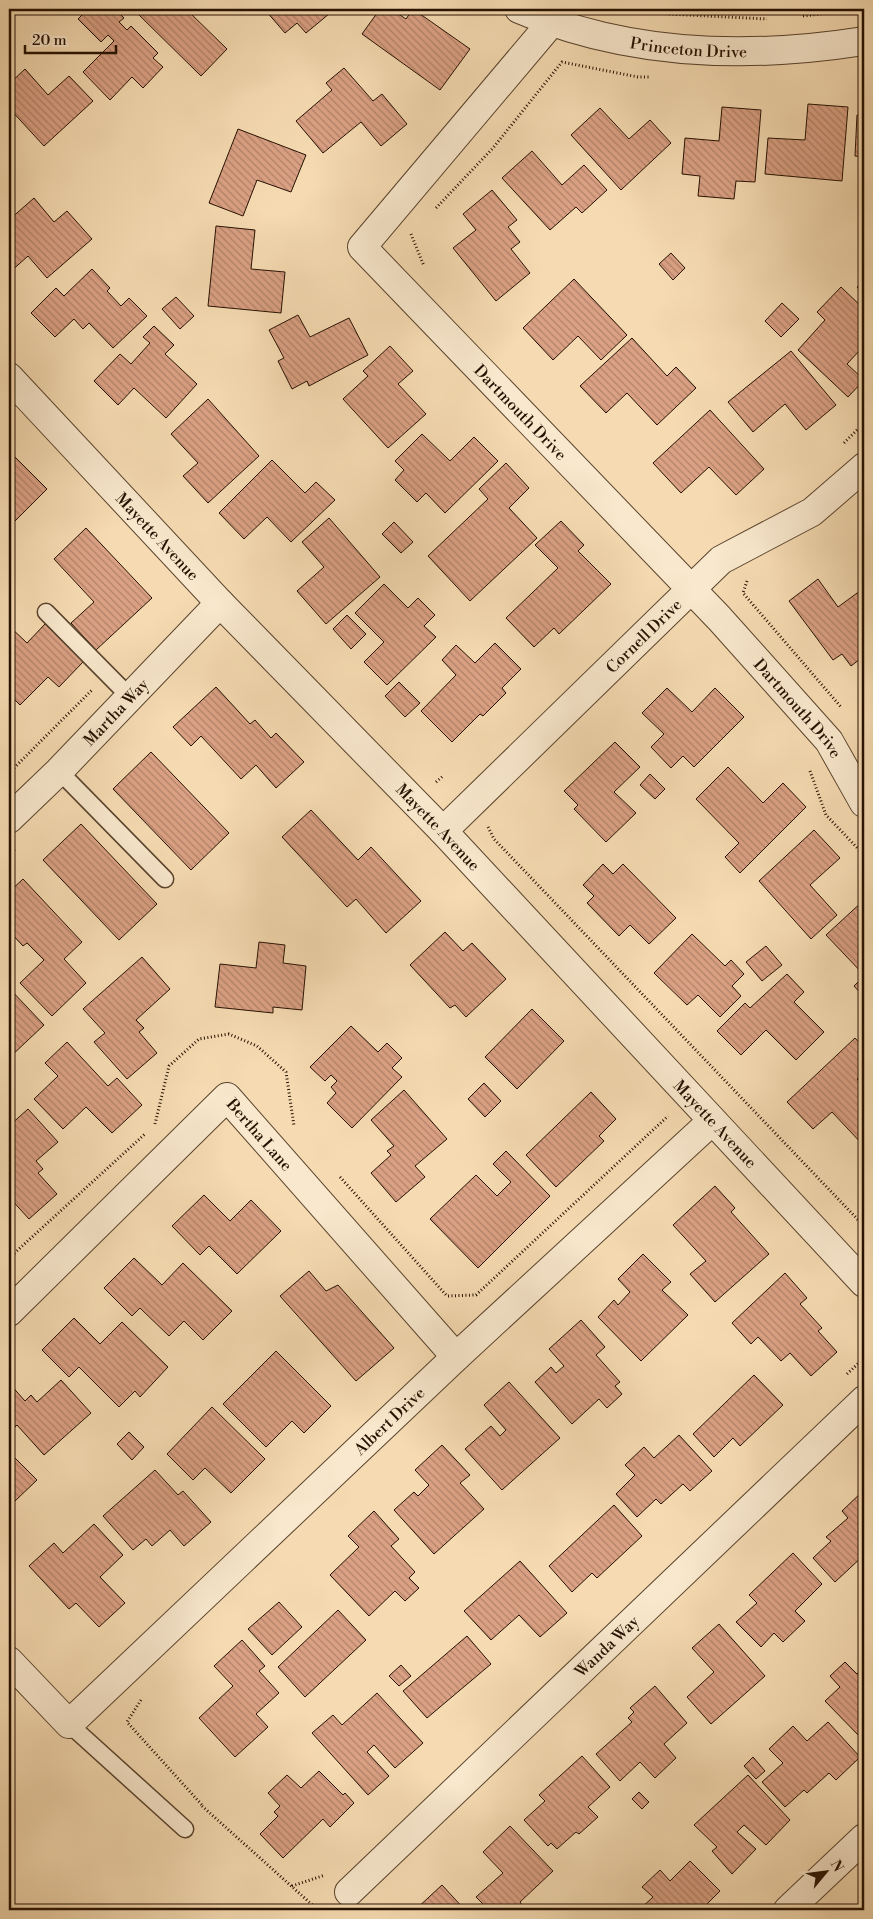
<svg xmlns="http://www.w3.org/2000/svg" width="873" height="1919" viewBox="0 0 873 1919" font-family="'Libre Bodoni',serif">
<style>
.building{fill:url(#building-back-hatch);stroke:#251001}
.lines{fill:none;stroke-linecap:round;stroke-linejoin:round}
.lane-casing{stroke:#59432d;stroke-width:19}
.street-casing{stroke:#59432d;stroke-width:30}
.path{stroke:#251001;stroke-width:3;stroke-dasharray:1 2.5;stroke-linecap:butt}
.lane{stroke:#f9e8cd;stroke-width:16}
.street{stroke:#f9e8cd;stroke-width:28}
.labels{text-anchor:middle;stroke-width:4;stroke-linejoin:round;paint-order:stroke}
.street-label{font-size:16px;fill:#251001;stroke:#f9e8cd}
</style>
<defs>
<pattern id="building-back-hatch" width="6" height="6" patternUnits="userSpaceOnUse" patternTransform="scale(1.25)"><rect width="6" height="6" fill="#dba184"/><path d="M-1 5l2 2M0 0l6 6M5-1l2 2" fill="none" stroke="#b1826a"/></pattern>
</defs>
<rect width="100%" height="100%" fill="#f6dbb2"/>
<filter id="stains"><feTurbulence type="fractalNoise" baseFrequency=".004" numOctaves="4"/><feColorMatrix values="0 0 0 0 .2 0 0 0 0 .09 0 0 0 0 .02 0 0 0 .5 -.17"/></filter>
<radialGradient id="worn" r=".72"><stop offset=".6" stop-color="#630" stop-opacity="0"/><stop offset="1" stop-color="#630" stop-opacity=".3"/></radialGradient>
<path class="building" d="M88,9H115L124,18L119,22L127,30L131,26L158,53L153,58L163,67L143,88L132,77L110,100L83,72L114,41L108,35L101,42L78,19Z
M137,9H186L227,49L201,76L135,11Z
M269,9H335L306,33L297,23L285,33L266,11Z
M380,9H391L406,19L413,9L470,49L440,90L362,34Z
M344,68L373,101L382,94L407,124L381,146L361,122L323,153L296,121L332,90L326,83Z
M25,69L48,95L69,76L93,101L44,146L9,108V84Z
M808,104L848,107L842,181L765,174L768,138L805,140Z
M722,107L761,110L755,182L736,181L734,199L698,196L700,176L682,174L685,138L719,141Z
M600,108L629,139L650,120L671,143L621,190L571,135Z
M857,115H864V157L855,156Z
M238,129L306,155L291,192L257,180L243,216L209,203Z
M532,151L562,185L584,165L607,190L582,213L576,207L550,230L502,178Z
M492,190L517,220L508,227L520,242L511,249L530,273L496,301L453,248L476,230L463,214Z
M34,198L54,222L67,211L92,239L47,278L28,256L9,273V220Z
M216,226L255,230L251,269L285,272L281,313L208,306Z
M671,253L685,268L673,280L659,264Z
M92,269L110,288L107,291L121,306L129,298L147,316L113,348L89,323L83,329L74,319L55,337L31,313L56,288L64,296Z
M574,279L627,335L601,360L578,336L553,360L523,328Z
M864,281V295L857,287Z
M841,287L864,309V354L860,350L847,364L864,380L848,397L798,350L825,320L817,312Z
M176,297L194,316L180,329L162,309Z
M782,303L799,319L781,337L765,321Z
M298,315L310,337L349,318L368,355L309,386L307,381L292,389L278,361L284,358L269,330Z
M154,326L174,345L165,354L197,384L166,418L134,388L118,405L94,381L120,354L131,364L150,343L143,337Z
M632,338L667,376L676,367L696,388L657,425L627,393L606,413L580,386Z
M390,346L413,371L398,384L426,414L388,448L343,399L368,376L363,371Z
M791,351L836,405L806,430L785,404L753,432L728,402Z
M208,399L259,456L208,503L183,476L198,463L171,434Z
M710,410L764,469L736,495L709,467L681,493L653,463Z
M422,434L450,461L474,437L498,461L445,513L426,493L417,502L395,480L404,470L395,461Z
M11,453L47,489L11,525L9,523V455Z
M272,460L305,493L316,482L335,500L291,542L267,517L244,539L219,513Z
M506,463L529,488L509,508L537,538L470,601L428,556L488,499L479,489Z
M329,518L380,577L326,624L297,591L324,567L302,542Z
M561,521L584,545L578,551L611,584L559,634L554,628L534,647L506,618L558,568L535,545Z
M394,522L413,542L401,553L382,534Z
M86,528L152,598L96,650L71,623L94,602L54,559Z
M818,579L838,607L864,588V636L859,639L864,646V656L851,666L842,654L833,660L789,601Z
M384,584L408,608L418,598L435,615L424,626L436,637L387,685L364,662L384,642L355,613Z
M347,615L366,634L351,649L333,629Z
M45,624L83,662L59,687L48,677L20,705L9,694V626L27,643Z
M495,643L521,669L502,688L506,693L483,716L480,714L452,742L421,711L456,675L442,660L456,645L475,663Z
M399,682L420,703L405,717L385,696Z
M216,687L250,724L255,720L271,738L276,733L304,762L276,788L256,765L241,779L201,736L191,746L173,727Z
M667,688L692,712L715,688L744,717L694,767L683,756L671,768L651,747L664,734L642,713Z
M615,742L640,767L614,792L636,813L606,842L574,809L578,805L564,791Z
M151,752L229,833L191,870L113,789Z
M728,767L763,803L783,783L806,807L740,873L725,857L739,843L696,799Z
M650,774L665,789L655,799L640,785Z
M311,810L358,860L371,847L421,901L386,933L356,899L347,907L282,837Z
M81,824L157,904L119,940L43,860Z
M814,830L840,858L810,885L837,915L811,939L759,881Z
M603,864L613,874L623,864L676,918L649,944L630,925L619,936L587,903L594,896L583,885Z
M23,879L82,942L64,959L86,983L52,1016L20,983L44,960L27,943L23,946L9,931V892Z
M864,900V975L826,935Z
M445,932L463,951L472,943L506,979L466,1017L455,1005L450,1008L410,965Z
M692,934L725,966L731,960L744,974L732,986L741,996L720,1017L698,995L687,1005L654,973Z
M259,942L285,945L283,963L306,966L302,1010L273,1007V1013L215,1007L220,964L256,968Z
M766,946L782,965L762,981L746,962Z
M142,957L170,989L136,1020L144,1028L139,1032L157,1053L127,1079L94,1042L105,1033L83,1009Z
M787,974L804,992L794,1002L824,1032L796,1060L766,1030L741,1055L717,1031L745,1003L750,1008Z
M864,976V997L854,986Z
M9,988L44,1025L9,1058Z
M532,1009L564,1041L517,1089L485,1057Z
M351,1026L378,1052L387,1043L402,1058L392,1068L402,1077L352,1128L327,1103L336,1093L331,1087L337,1081L331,1075L325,1081L310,1067Z
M855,1038L864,1048V1072L857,1079L864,1087L863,1145L832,1112L813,1129L787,1102Z
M67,1042L108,1086L117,1078L142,1105L112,1133L86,1107L63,1129L34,1099L58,1076L45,1063Z
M484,1083L501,1101L485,1117L468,1099Z
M404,1090L447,1139L415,1166L425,1177L396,1202L371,1173L391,1155L387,1151L394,1146L371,1120Z
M591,1092L616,1119L599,1136L604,1141L556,1187L526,1155Z
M28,1109L58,1142L36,1161L43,1169L38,1173L57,1194L29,1219L9,1197V1126Z
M506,1151L550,1196L478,1268L430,1219L476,1175L497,1196L511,1182L493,1164Z
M715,1186L735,1208L731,1212L769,1254L715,1302L690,1274L706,1261L673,1225Z
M204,1195L230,1221L251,1200L281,1231L237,1274L209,1246L200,1255L172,1226Z
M643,1254L671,1282L662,1290L688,1315L641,1361L598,1317L614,1300L618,1305L630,1292L618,1279Z
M134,1258L162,1285L183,1263L232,1311L203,1340L184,1321L169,1336L140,1308L132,1316L104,1288Z
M309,1271L326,1291L338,1285L394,1348L356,1381L280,1296Z
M785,1273L807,1298L800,1304L822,1328L818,1331L837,1352L811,1376L790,1353L781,1361L758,1337L751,1344L732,1323Z
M74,1318L100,1344L122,1322L168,1367L140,1397L135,1391L119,1407L79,1367L69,1377L42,1350Z
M581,1320L605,1347L596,1355L620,1382L615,1386L622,1394L607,1408L599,1399L572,1424L535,1382L551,1367L556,1373L564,1366L549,1349Z
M276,1351L331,1406L304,1433L292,1421L266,1447L223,1404Z
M754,1375L783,1405L740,1446L733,1438L714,1457L693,1434Z
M61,1380L91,1413L44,1455L17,1425L9,1433V1383L25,1401L31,1395L37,1402Z
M509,1382L560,1438L502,1490L465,1449L491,1426L500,1436L506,1430L484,1405Z
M212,1407L265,1459L231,1493L205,1468L193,1480L167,1454Z
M129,1432L144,1447L132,1460L117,1444Z
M679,1435L712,1471L690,1491L683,1484L661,1504L656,1499L637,1517L616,1494L635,1475L625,1465L644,1447L654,1458Z
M442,1445L470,1475L460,1483L484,1509L434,1554L394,1510L414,1492L418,1496L429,1485L415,1470Z
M9,1452L37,1480L15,1501L9,1495Z
M155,1470L178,1495L183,1491L211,1522L184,1546L170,1530L152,1546L146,1539L133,1550L103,1516Z
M864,1490V1555L835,1582L813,1558L831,1541L826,1537L848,1518L842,1511Z
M614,1505L642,1536L597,1578L592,1573L572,1592L549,1566Z
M374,1511L399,1539L391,1546L415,1572L409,1578L419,1588L405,1601L395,1591L369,1616L330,1575L359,1547L348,1536Z
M94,1524L123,1555L100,1577L125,1603L99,1627L76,1603L69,1609L29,1566L54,1543L63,1553Z
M793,1553L822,1584L795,1611L805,1621L783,1642L774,1633L761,1647L736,1622L757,1603L749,1595Z
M520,1561L567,1613L540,1637L519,1615L491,1640L464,1611Z
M279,1602L302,1627L272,1655L248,1629Z
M338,1610L366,1640L305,1697L278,1667Z
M719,1624L765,1676L711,1724L687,1697L714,1672L692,1648Z
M467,1636L491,1664L427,1718L403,1691Z
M242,1640L265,1666L259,1671L279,1693L256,1714L268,1727L235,1757L199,1718L233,1686L214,1666Z
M845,1662L857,1674L864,1666V1741L825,1701L840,1687L830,1676Z
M401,1665L411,1676L399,1686L389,1676Z
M655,1686L687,1723L664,1744L676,1758L655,1778L640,1762L620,1781L596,1754L632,1722L628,1718L634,1712L630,1708Z
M377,1693L423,1743L395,1768L374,1745L367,1752L389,1776L368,1795L312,1733L333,1715L342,1725Z
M828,1722L860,1757L836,1780L829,1773L807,1793L804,1790L785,1807L762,1782L783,1763L769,1749L793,1726L807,1741Z
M582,1756L610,1787L588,1807L598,1817L579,1834L576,1832L557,1849L551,1843L548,1846L524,1820L545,1801L539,1795Z
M753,1757L765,1771L756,1779L744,1766Z
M319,1771L343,1795L345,1793L354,1803L330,1827L323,1819L283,1858L260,1834L278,1816L274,1812L280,1806L268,1793L287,1775L301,1788Z
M748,1775L790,1820L766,1845L744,1825L737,1832L756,1849L732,1874L712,1851L717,1847L694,1825Z
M639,1792L649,1802L642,1809L632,1799Z
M510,1826L553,1871L520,1902L526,1910H489L476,1897L503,1873L483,1852Z
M690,1861L720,1891L702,1909L704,1910H639L653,1897L642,1887L660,1870L670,1881Z
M442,1885L465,1910H415Z"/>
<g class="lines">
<defs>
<path id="lane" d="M46,612L129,696
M59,771L165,879
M69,1724L185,1829"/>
<g id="street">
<path id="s1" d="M519,9C627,56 749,59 864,41"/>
<path id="s2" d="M551,23L362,247L719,618L829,741L864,803"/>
<path id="s3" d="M9,377L220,603L443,831L864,1283"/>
<path id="s4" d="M9,819L59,771L220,603"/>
<path id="s5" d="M443,831L721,560L812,512L864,467"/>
<path id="s6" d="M9,1312L227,1097L456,1357"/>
<path id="s7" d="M9,1661L69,1724L456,1357L712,1121"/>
<path id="s8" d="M349,1892L864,1400"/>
<path d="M788,1910L864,1838"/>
</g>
</defs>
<use href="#lane" class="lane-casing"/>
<use href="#street" class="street-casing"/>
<path class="path" d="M645,9L668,14L767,19
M803,16L846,11
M436,208L493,148L562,62L638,77H651
M411,234L424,266
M844,443L864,423
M747,581L743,593L841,707
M810,771L826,815L864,855
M9,773L92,690
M436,782L443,776
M488,827L494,839L864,1226
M9,855L16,848
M155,1124L169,1066L199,1039L229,1034L257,1046L286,1072L294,1126
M340,1177L447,1296L476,1295L668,1116
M9,1258L145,1134
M847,1374L864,1358
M141,1700L127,1722L202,1805
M202,1806L318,1910
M292,1886L325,1875"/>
<use href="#lane" class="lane"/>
<use href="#street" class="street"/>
</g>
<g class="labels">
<g class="street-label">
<text dy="6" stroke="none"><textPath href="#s1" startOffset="175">Princeton Drive</textPath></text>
<text dy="6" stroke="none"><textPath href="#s2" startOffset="522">Dartmouth Drive</textPath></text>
<text dy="6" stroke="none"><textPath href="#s3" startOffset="218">Mayette Avenue</textPath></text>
<text dy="6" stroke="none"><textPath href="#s5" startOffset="280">Cornell Drive</textPath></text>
<text dy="6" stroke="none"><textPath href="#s2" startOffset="928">Dartmouth Drive</textPath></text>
<text dy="6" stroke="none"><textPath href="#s4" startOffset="151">Martha Way</textPath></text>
<text dy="6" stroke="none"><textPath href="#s3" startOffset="622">Mayette Avenue</textPath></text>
<text dy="6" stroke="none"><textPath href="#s3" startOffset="1028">Mayette Avenue</textPath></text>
<text dy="6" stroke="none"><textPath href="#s6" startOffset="356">Bertha Lane</textPath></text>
<text dy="6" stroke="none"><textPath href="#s7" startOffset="528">Albert Drive</textPath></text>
<text dy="6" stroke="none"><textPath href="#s8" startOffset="356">Wanda Way</textPath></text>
</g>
</g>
<rect width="873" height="1919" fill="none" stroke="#f6dbb2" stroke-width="30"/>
<rect x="10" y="10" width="853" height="1899" fill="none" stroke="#251001" stroke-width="2.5"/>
<rect x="15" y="15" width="843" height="1889" fill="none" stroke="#251001"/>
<g transform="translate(826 1872) rotate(61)" stroke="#f9e8cd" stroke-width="4" paint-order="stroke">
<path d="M0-4L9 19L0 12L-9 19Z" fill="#251001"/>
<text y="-8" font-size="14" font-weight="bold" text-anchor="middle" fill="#251001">N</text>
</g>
<path d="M25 45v8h91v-8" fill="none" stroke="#251001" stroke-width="2.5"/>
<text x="32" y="45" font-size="15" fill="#251001" stroke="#f9e8cd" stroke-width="4" paint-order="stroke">20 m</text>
<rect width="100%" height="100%" filter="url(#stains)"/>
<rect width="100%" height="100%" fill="url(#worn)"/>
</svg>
